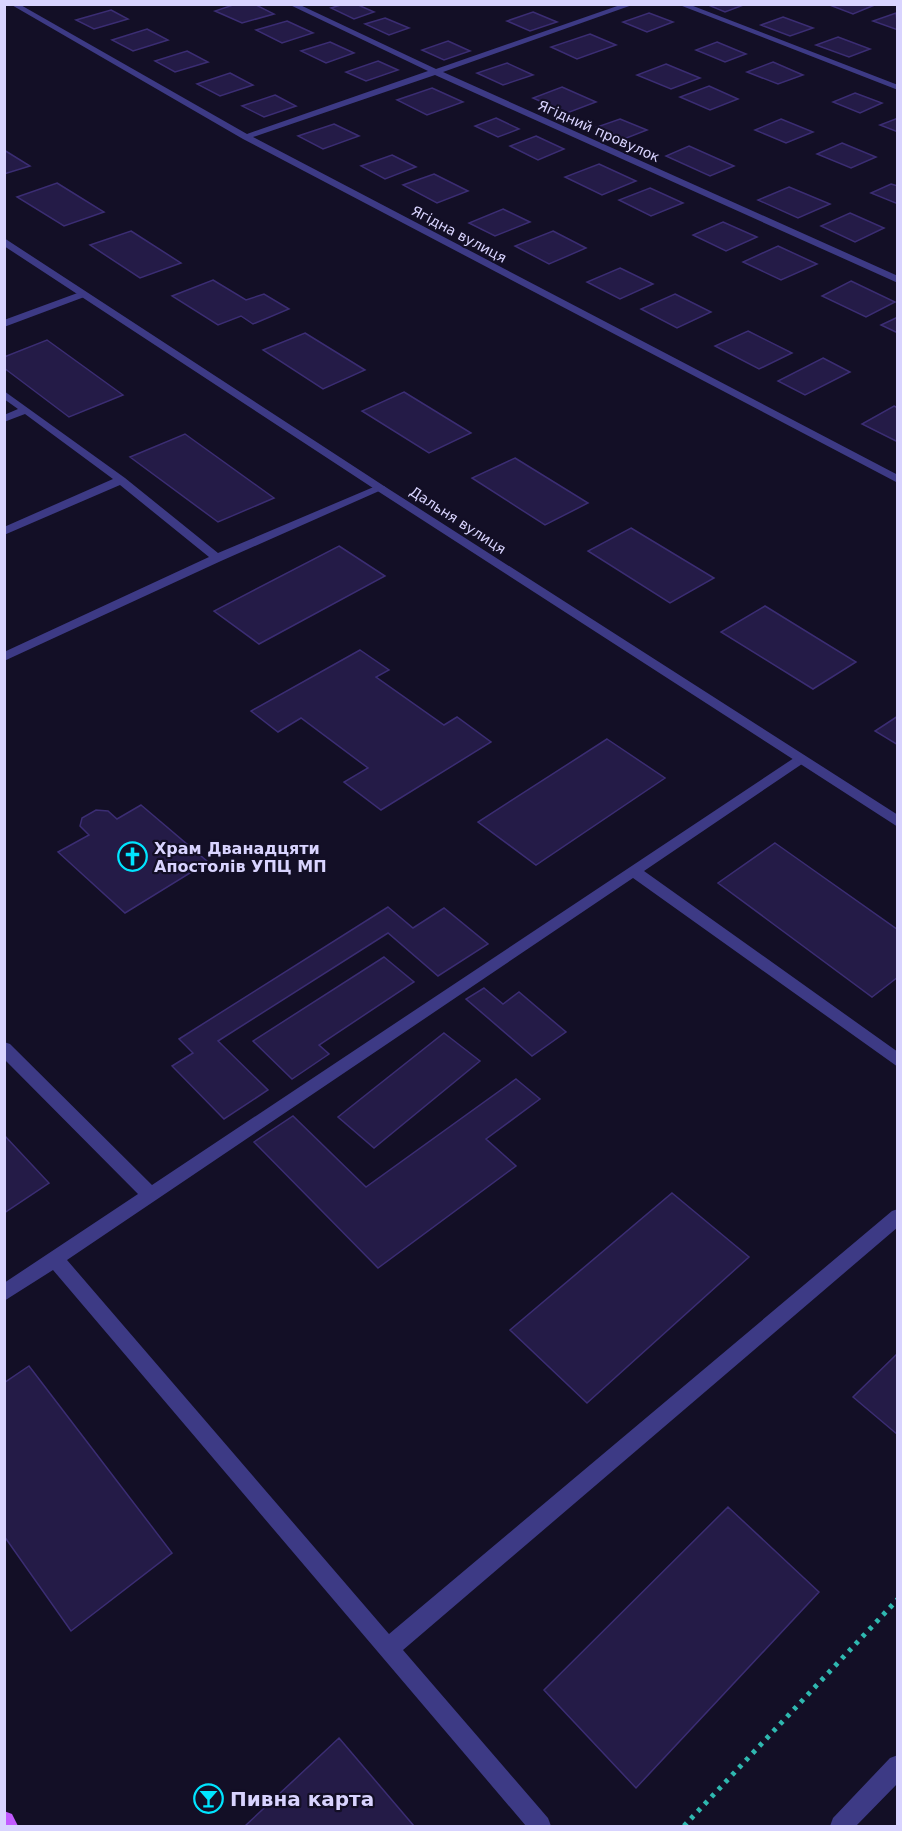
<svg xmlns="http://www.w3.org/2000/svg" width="902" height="1831" viewBox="0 0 902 1831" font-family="'DejaVu Sans',sans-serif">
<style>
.building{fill:#241b47;stroke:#3b2d73;stroke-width:1.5}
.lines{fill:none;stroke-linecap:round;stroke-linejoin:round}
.path{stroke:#2fb8b0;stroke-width:5;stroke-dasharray:4 6;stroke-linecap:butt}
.service{fill:#3d3a85;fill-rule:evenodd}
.minor{fill:#3d3a85;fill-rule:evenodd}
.primary{fill:#c25bff;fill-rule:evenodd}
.labels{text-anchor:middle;stroke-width:4.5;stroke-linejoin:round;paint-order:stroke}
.far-street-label{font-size:14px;fill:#d9d4ff;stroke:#130f26}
.poi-label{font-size:16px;font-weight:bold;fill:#d9d4ff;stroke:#130f26;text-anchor:start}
.near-poi-label{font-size:20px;font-weight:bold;fill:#d9d4ff;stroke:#130f26;text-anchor:start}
</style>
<rect width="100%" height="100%" fill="#130f26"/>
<path class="building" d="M236,4H254L274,14L242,23L215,11Z
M344,4H356L374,12L354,19L331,8Z
M706,4H746L725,12Z
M827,4H877L853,14Z
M111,10L128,19L94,29L76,20Z
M533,12L557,22L530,31L507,21Z
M649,13L673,22L647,32L623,22Z
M896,13L898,30L873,21Z
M783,17L813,28L790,36L761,25Z
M385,18L409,28L389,35L365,24Z
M287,21L313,33L282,43L256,30Z
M147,29L168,40L133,51L112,40Z
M590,34L616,45L577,59L551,47Z
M838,37L870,49L849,57L816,45Z
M448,41L470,51L444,60L422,50Z
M330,42L354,53L326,63L301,51Z
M717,42L746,54L725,62L696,50Z
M187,51L208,62L175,72L155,61Z
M378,61L398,70L366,81L346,72Z
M773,62L803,75L778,84L747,72Z
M507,63L533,75L503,85L477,73Z
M666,64L700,78L671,89L637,75Z
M230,73L253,85L220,96L197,84Z
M709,86L738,99L710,110L680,97Z
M562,87L596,102L567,113L533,98Z
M432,88L463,102L427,115L397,100Z
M855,93L882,103L860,113L833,102Z
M275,95L296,106L264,117L242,106Z
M496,118L519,129L498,137L475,126Z
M898,118V132L880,125Z
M620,119L647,130L624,139L597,127Z
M781,119L813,132L786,143L755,130Z
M334,124L359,136L323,149L298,136Z
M536,136L564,149L538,160L510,146Z
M842,143L876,157L851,168L817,154Z
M689,146L734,166L710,176L666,156Z
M4,150L30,166L4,174Z
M392,155L416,167L385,179L361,166Z
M599,164L636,181L602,195L565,177Z
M434,174L468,191L437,203L403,185Z
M57,183L104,212L64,226L17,197Z
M891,184L898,186V204L871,193Z
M789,187L830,204L798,218L758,200Z
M650,188L683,203L651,216L619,200Z
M503,209L530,222L495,236L469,223Z
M850,213L884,228L855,242L821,226Z
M723,222L757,237L726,251L693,235Z
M131,231L181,263L140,278L90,245Z
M553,231L586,248L549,264L515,246Z
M778,246L817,264L781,280L743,262Z
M620,268L653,284L620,299L587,282Z
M213,280L246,300L264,294L289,309L253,324L241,316L218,325L172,296Z
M851,281L895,302L866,317L822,296Z
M675,294L711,312L677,328L641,309Z
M898,317V333L881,325Z
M748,331L792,353L759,369L715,346Z
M305,333L365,370L323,389L263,350Z
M47,340L123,395L69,417L4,368V357Z
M823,358L850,372L805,395L778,381Z
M404,392L471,433L429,453L362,411Z
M894,406L898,408V442L862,424Z
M185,434L274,498L218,522L130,457Z
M515,458L588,503L545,525L472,478Z
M631,528L714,578L670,603L588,551Z
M339,546L385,576L259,644L214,611Z
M765,606L856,662L813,689L721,632Z
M360,650L389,670L376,677L444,725L457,717L491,742L381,810L344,782L368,768L301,718L278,732L251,711Z
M898,716V745L875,731Z
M607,739L665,778L536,865L478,822Z
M141,805L208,862L125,913L58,852L89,835L80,826L82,818L96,810L108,811L117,819Z
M775,843L898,930V977L872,997L718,883Z
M388,907L413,928L444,908L488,944L438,976L388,933L218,1041L268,1090L224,1119L172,1066L193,1053L179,1039Z
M384,957L414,982L319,1045L329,1054L292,1079L253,1041Z
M484,988L503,1004L519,992L566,1032L532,1056L466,999Z
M444,1033L480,1061L374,1148L338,1117Z
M516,1079L540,1099L486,1139L516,1166L378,1268L254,1142L293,1116L366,1187Z
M4,1135L49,1183L4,1213Z
M672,1193L749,1257L587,1403L510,1330Z
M898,1353V1435L853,1397Z
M29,1366L172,1553L71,1631L4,1536V1383Z
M728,1507L819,1592L636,1788L544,1690Z
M339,1738L414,1826H245Z"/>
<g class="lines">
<path class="path" d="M684,1826L898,1599"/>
<path class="service" d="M83,291L88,294L87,296L4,327V320Z
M4,391L125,478L218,553L376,486H384L386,488L221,561L4,661V652L209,557L120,485L4,535V527L113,479L25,414L4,422V415L18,409L4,399Z
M800,754L805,756L807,759L805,762L644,871L898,1052V1067L633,878L67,1260L389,1634L892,1211L898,1209V1227L403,1650L548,1818L551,1826H526L53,1270L4,1301V1283L138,1194L4,1059V1042L10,1044L152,1185Z"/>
<path class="minor" d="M10,4H19L247,134L428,71L288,4H298L436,69L623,4H635L443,72L898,276V283L435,75L253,137L898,475V483L243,139Z
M677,4H688L898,85V90Z
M4,238L384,486L898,815V827L376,490L4,246Z
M898,1755V1783L856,1826H830L833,1818L890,1758Z"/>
<path class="primary" d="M4,1811L12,1814L18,1826H4Z"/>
</g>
<defs>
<symbol id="church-ring" viewBox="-11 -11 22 22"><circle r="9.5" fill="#130f26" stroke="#00e5ff" stroke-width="1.5"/><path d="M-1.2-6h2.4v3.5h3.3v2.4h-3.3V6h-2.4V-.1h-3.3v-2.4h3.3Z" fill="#00e5ff"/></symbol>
<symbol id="bar-ring" viewBox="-11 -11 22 22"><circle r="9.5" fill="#130f26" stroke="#00e5ff" stroke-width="1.5"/><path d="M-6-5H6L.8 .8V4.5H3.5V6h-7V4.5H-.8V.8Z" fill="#00e5ff"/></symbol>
</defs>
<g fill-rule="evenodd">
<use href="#church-ring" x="116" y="840" width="33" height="33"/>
<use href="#bar-ring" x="192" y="1782" width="33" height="33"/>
</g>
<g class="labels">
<g class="far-street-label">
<text transform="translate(599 131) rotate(24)" y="5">Ягідний провулок</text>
<text transform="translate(459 234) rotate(28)" y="5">Ягідна вулиця</text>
<text transform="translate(458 520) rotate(33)" y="5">Дальня вулиця</text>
</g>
<g class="poi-label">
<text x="154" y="854">Храм Дванадцяти<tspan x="154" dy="18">Апостолів УПЦ МП</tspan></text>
</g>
<g class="near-poi-label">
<text x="230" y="1806">Пивна карта</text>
</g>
</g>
<rect width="902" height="1831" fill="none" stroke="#d9d4ff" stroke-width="12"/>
</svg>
